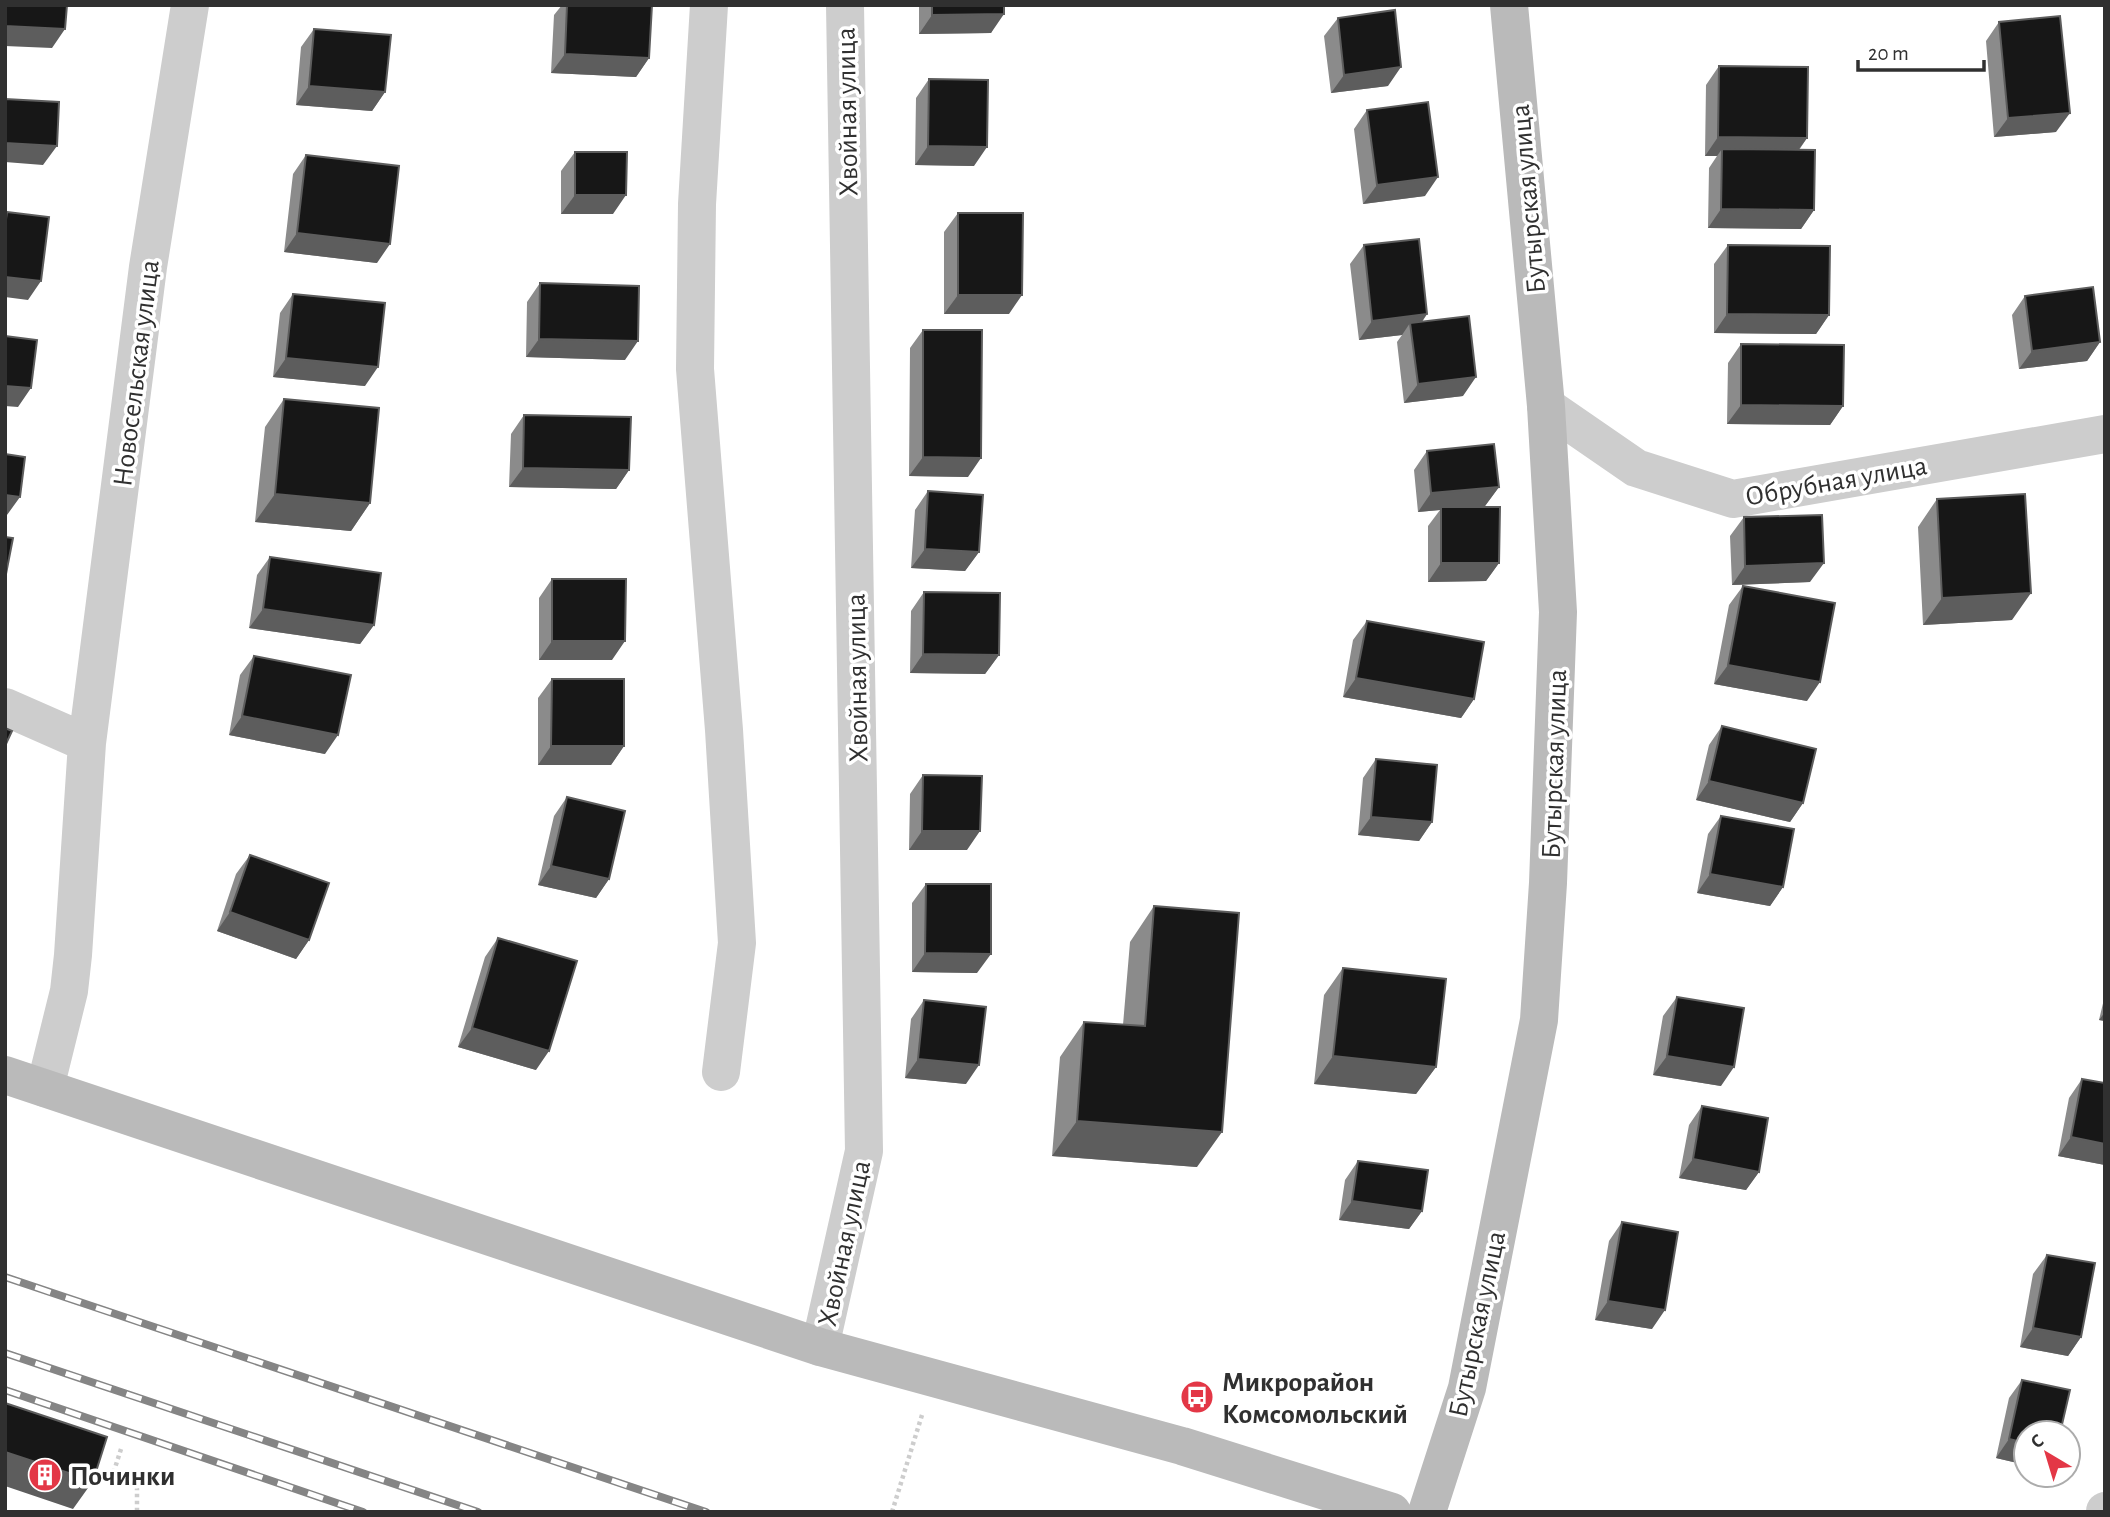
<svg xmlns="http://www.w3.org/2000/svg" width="2110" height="1517" viewBox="0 0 2110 1517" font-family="'Alegreya Sans',sans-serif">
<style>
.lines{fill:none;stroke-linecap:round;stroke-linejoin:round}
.path{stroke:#cdcdcd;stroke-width:4.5;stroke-dasharray:3.5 3.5;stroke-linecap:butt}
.street{stroke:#cdcdcd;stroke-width:38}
.secondary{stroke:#bababa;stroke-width:38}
.rail-casing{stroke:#858585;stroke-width:8}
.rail{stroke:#fff;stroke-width:5;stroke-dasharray:16;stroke-linecap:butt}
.wall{fill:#8b8b8b}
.shaded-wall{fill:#5d5d5d}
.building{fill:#171717;stroke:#5d5d5d;stroke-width:2}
.labels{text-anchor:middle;stroke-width:7;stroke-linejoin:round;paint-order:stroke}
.street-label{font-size:28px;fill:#303030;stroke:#fff}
.poi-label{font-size:28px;font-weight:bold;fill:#303030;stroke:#fff;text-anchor:start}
</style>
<rect width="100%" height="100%" fill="#fff"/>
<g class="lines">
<path class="path" d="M121,1449L114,1471L137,1478V1512
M892,1512L922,1415"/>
<path class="street" d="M709,5L697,204L695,369L724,730L737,943L721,1072
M1546,406L1636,468L1733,499L2105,434
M5,707L87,743
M45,1088L69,991L73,955L87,743L148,267L190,5
M820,1347L864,1151L845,5
M2105,1512V1511"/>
<path class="secondary" d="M5,1075L820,1347L1182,1446L1392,1512
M1427,1512L1467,1388L1539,1020L1548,883L1558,612L1546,406L1509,5"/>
<defs>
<path id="rail" d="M5,1277L706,1512
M5,1353L478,1512
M5,1390L363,1512"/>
</defs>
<use href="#rail" class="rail-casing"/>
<use href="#rail" class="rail"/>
</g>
<path class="wall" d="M562,5H652L649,58L636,77L551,73L554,15Z
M919,5H1004L991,33L919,34Z
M1338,18L1388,86L1331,93L1324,36Z
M1999,22L2056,132L1994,137L1986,41Z
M314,29L385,92L372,111L296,105L301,47Z
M1719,66L1807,138L1799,150L1814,210L1801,229L1708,228L1709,168L1717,156H1705L1706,85Z
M929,79L974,166L915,165L916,98Z
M1367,110L1425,196L1363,204L1354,129Z
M575,152L613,214H561V171Z
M306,155L377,263L284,252L293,174Z
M958,213L1009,314H944V232Z
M1364,245L1427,314L1422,322L1463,396L1404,403L1397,342L1402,335L1359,340L1350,264Z
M1728,245L1829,315L1816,334L1714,333V264Z
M540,283L625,360L526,357L527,302Z
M293,294L365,386L273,377L280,313Z
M2025,296L2100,342L2087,361L2019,369L2012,315Z
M923,330L968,477L909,476L910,348Z
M1741,344L1843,406L1830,425L1727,424L1728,363Z
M284,399L370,503L351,531L255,522L265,427Z
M524,415L629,470L616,489L509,487L511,434Z
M1427,451L1499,487L1485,506L1468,507L1499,563L1486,581L1428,582V526L1440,510L1418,512L1414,470Z
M928,491L979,552L965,571L911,568L915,510Z
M1937,499L2012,620L1923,625L1918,527Z
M1744,517L1810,582L1732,585L1730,536Z
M270,557L374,625L360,644L249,628L257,575Z
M552,579L612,660H539V598Z
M1743,586L1807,701L1714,684L1729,605Z
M924,592L999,655L985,674L910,673L911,611Z
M1367,621L1474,699L1461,718L1343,697L1353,640Z
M254,656L325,754L229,735L240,675Z
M552,679L624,746L611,765H538V698Z
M1722,726L1803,803L1790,822L1696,800L1709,745Z
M1376,759L1432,822L1419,841L1358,835L1363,778Z
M923,775L967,850H909L910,794Z
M567,797L609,879L596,898L538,885L554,816Z
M1721,816L1783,887L1770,906L1697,893L1708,834Z
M250,855L309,940L296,959L217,931L236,874Z
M926,884L977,973L912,972V903Z
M1154,906L1197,1167L1052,1156L1060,1057L1084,1022L1123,1025L1130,942Z
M498,938L536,1070L458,1047L485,957Z
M1343,968L1436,1067L1416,1094L1314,1084L1324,995Z
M2105,995V1021L2099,1020Z
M1677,997L1721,1086L1653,1075L1663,1016Z
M924,1000L966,1084L905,1078L911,1019Z
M2082,1079L2105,1165L2058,1156L2069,1098Z
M1702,1106L1759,1172L1746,1190L1679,1178L1689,1125Z
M1358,1161L1422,1211L1409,1229L1339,1220L1345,1180Z
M1622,1222L1652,1329L1595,1320L1609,1241Z
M2047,1255L2081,1337L2068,1356L2020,1347L2033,1274Z
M2022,1380L2026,1433V1465L1996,1458L2009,1398Z"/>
<path class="shaded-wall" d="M1004,14L991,33L919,34L932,15Z
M5,26L65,29L52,48L5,46Z
M565,54L649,58L636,77L551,73Z
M1401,67L1388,86L1331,93L1344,75Z
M309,86L385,92L372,111L296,105Z
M2070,113L2056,132L1994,137L2008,118Z
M1718,137L1807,138L1794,156L1722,149L1717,156H1705Z
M5,143L57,146L43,165L5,162Z
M928,146L987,147L974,166L915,165Z
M1438,177L1425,196L1363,204L1377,185Z
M575,195H626L613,214H561Z
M1721,209L1814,210L1801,229L1708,228Z
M297,233L390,244L377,263L284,252Z
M5,277L41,281L28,300L5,297Z
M958,295H1022L1009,314H944Z
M1427,314L1414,333L1410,323L1402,335L1359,340L1372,321Z
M1727,314L1829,315L1816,334L1714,333Z
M539,339L638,341L625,360L526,357Z
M2100,342L2087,361L2019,369L2032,351Z
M286,358L378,367L365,386L273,377Z
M1476,377L1463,396L1404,403L1418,384Z
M5,386L31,388L18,407L5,406Z
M1741,405L1843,406L1830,425L1727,424Z
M923,457L981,458L968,477L909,476Z
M523,468L629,470L616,489L509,487Z
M1499,487L1485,506L1441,510V507L1440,510L1418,512L1431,493Z
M275,494L370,503L351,531L255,522Z
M5,495L20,497L7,515H5Z
M925,549L979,552L965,571L911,568Z
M1441,563H1499L1486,581L1428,582Z
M1824,563L1810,582L1732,585L1745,566Z
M2031,593L2012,620L1923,625L1942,598Z
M263,609L374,625L360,644L249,628Z
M552,641H625L612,660H539Z
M923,654L999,655L985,674L910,673Z
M1728,665L1820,682L1807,701L1714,684Z
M1356,678L1474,699L1461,718L1343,697Z
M242,716L338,735L325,754L229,735Z
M551,746H624L611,765H538Z
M1709,781L1803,803L1790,822L1696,800Z
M1371,817L1432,822L1419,841L1358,835Z
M922,831H980L967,850H909Z
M551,866L609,879L596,898L538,885Z
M1710,874L1783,887L1770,906L1697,893Z
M230,912L309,940L296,959L217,931Z
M925,953L991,954L977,973L912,972Z
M2105,1012V1021L2099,1020Z
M472,1028L549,1051L536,1070L458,1047Z
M1333,1056L1436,1067L1416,1094L1314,1084Z
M1667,1056L1734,1067L1721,1086L1653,1075Z
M918,1059L979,1065L966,1084L905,1078Z
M1077,1121L1222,1132L1197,1167L1052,1156Z
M2071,1137L2105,1144V1165L2058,1156Z
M1693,1159L1759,1172L1746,1190L1679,1178Z
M1352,1201L1422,1211L1409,1229L1339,1220Z
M1608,1301L1665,1310L1652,1329L1595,1320Z
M2033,1328L2081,1337L2068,1356L2020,1347Z
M2009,1439L2026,1443V1465L1996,1458Z
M5,1452L93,1481L73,1509L5,1486Z"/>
<path class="building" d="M5,5H67L65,29L5,26Z
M567,5H652L649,58L565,54Z
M932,5H1004V14L932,15Z
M1395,10L1401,67L1344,75L1338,18Z
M2060,16L2070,113L2008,118L1999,22Z
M314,29L391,35L385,92L309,86Z
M1719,66L1808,67L1807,138L1718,137Z
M929,79L988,80L987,147L928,146Z
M5,99L59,102L57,146L5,143Z
M1428,102L1438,177L1377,185L1367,110Z
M1722,149L1815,150L1814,210L1721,209Z
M575,152H627L626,195H575Z
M306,155L399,166L390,244L297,233Z
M7,212L49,217L41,281L5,277V226Z
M958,213H1023L1022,295H958Z
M1419,239L1427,314L1372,321L1364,245Z
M1728,245L1830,246L1829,315L1727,314Z
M540,283L639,286L638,341L539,339Z
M2093,287L2100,342L2032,351L2025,296Z
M293,294L385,303L378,367L286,358Z
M1469,316L1476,377L1418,384L1410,323Z
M923,330H982L981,458L923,457Z
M5,336L37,340L31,388L5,386Z
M1741,344L1844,345L1843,406L1741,405Z
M284,399L379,408L370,503L275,494Z
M524,415L631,417L629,470L523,468Z
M1494,444L1499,487L1431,493L1427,451Z
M5,454L25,457L20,497L5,495Z
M928,491L983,495L979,552L925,549Z
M2025,494L2031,593L1942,598L1937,499Z
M1441,507H1500L1499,563H1441Z
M1822,515L1824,563L1745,566L1744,517Z
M5,537L13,538L5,579Z
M270,557L381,573L374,625L263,609Z
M552,579H626L625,641H552Z
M1743,586L1835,603L1820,682L1728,665Z
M924,592L1000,593L999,655L923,654Z
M1367,621L1484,642L1474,699L1356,678Z
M254,656L351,675L338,735L242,716Z
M552,679H624V746H551Z
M1722,726L1816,749L1803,803L1709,781Z
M5,728L12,731L5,746Z
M1376,759L1437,765L1432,822L1371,817Z
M923,775L982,776L980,831H922Z
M567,797L625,811L609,879L551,866Z
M1721,816L1794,829L1783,887L1710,874Z
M250,855L329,883L309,940L230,912Z
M926,884H991V954L925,953Z
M1154,906L1239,913L1222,1132L1077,1121L1084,1022L1145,1026Z
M498,938L577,961L549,1051L472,1028Z
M1343,968L1446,979L1436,1067L1333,1056Z
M1677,997L1744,1008L1734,1067L1667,1056Z
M924,1000L986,1007L979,1065L918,1059Z
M2082,1079L2105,1083V1144L2071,1137Z
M1702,1106L1768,1118L1759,1172L1693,1159Z
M1358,1161L1428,1170L1422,1211L1352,1201Z
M1622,1222L1678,1232L1665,1310L1608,1301Z
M2047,1255L2095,1263L2081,1337L2033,1328Z
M2022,1380L2070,1390L2060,1433H2026V1443L2009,1439Z
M5,1403L107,1437L93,1481L5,1452Z"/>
<defs>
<symbol id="bus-disc" viewBox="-11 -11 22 22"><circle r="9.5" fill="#e33746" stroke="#fff"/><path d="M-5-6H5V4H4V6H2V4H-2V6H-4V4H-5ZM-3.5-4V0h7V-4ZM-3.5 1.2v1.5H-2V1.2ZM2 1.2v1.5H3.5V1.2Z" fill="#fff"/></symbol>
<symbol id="building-disc" viewBox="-11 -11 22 22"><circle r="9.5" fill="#e33746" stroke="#fff"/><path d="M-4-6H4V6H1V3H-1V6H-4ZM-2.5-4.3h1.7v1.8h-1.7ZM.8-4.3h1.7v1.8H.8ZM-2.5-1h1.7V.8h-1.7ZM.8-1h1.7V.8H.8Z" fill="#fff"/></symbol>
</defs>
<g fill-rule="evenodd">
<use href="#bus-disc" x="1178" y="1378" width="38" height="38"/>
<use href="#building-disc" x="26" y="1456" width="38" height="38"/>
</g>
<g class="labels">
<g class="street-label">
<text transform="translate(846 112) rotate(-91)" y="10">Хвойная улица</text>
<text transform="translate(1527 199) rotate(-95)" y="10">Бутырская улица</text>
<text transform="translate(135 373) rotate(-83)" y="10">Новосельская улица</text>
<text transform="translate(1836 480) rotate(-10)" y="10">Обрубная улица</text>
<text transform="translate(856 678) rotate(-91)" y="10">Хвойная улица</text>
<text transform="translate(1553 764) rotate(-88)" y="10">Бутырская улица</text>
<text transform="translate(843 1243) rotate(-78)" y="10">Хвойная улица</text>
<text transform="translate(1476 1324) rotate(-78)" y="10">Бутырская улица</text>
</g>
<g class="poi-label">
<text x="1222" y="1391">Микрорайон<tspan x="1222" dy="32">Комсомольский</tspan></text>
<text x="70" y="1485">Починки</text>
</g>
</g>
<rect width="2110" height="1517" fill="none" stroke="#303030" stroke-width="14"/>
<g transform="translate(2047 1454) rotate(322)"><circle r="33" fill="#ffffff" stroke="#acacac" stroke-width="2"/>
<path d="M0-5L12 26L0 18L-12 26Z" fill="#e33746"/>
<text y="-10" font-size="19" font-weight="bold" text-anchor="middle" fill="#303030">С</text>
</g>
<path d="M1858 60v10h126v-10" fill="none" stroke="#303030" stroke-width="3.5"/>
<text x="1868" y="60" font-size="21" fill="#303030" stroke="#ffffff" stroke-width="5" paint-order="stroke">20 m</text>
</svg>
